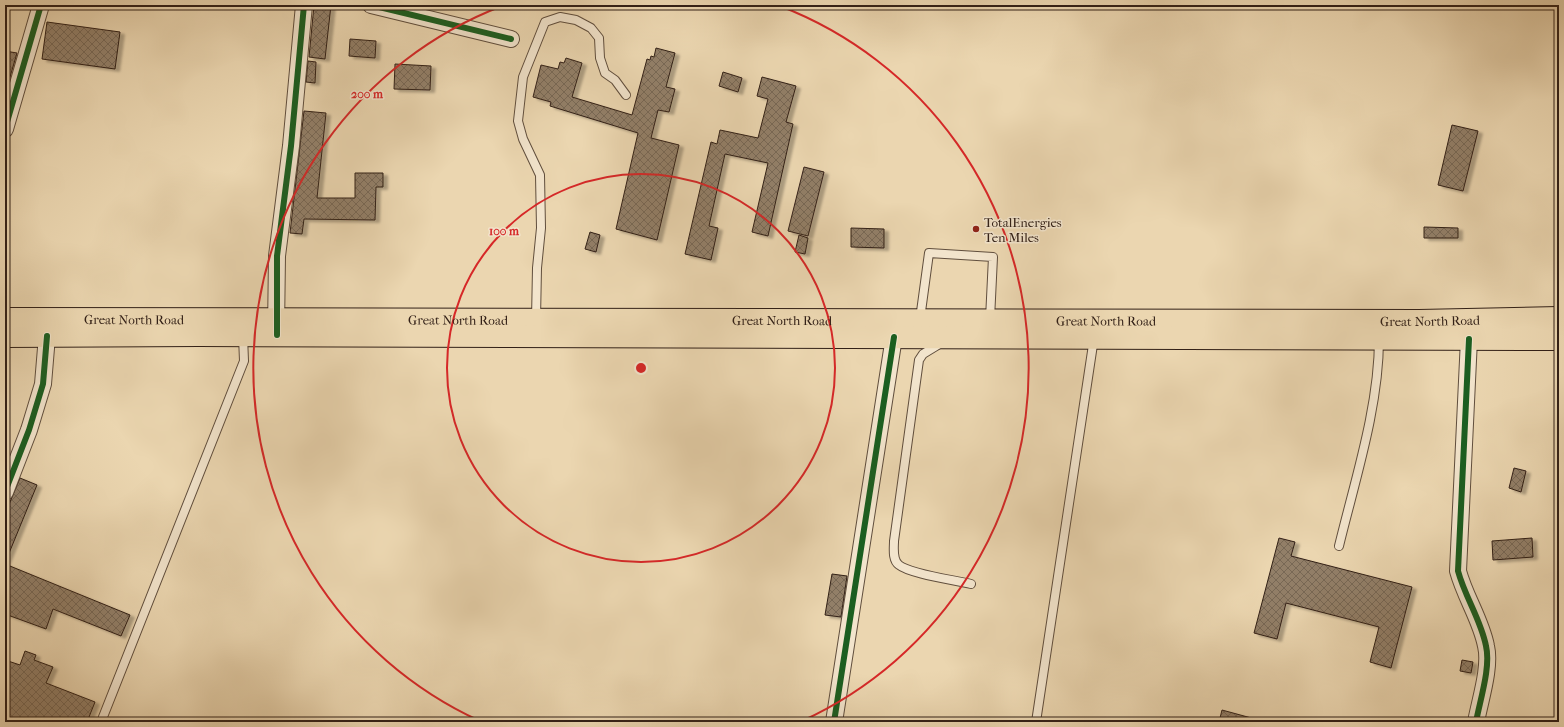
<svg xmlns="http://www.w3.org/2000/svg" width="1564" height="727" viewBox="0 0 1564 727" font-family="'IM FELL French Canon',serif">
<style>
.building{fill:url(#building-cross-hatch);stroke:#322017;filter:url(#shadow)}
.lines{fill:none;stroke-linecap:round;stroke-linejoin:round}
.service-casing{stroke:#604e3d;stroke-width:10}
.minor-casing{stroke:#604e3d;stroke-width:18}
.trunk-casing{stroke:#322017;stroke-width:24}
.service{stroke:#f2e4cc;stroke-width:8}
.minor{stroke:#f2e4cc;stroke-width:16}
.trunk{stroke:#ebd6b0;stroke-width:22}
.cycleway-casing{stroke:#f2e4cc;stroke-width:8}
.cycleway{stroke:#1b5e20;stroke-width:6}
.ring{fill:none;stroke:#d62828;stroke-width:2}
.poi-dot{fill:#8f2418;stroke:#f2e4cc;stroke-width:1.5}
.labels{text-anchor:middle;stroke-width:3;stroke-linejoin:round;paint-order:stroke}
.poi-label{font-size:13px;fill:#322017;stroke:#f2e4cc;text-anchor:start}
.street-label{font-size:13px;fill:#322017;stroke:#f2e4cc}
.centre{fill:#d62828;stroke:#f2e4cc;stroke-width:2}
.ring-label{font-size:12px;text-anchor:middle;font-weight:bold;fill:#d62828;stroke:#f2e4cc;stroke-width:3;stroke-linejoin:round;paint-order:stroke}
</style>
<defs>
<pattern id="building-cross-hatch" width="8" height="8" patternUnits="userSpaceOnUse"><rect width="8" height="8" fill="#927f67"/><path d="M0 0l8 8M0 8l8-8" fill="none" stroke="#786854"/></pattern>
<filter id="shadow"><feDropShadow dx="4.5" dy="2.5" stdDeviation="1" flood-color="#0004"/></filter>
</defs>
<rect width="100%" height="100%" fill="#ebd6b0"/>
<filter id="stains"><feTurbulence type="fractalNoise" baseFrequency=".005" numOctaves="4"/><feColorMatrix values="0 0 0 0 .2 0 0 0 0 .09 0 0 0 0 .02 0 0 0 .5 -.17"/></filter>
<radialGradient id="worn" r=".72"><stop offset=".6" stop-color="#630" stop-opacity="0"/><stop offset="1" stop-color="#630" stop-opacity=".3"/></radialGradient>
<path class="building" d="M314,5H331L325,59L309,57Z
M47,22L120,32L115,69L42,59Z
M350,39L376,41L375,58L349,56Z
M656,48L675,53L666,87L675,89L669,112L658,110L651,138L679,145L657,240L616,229L638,133L550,106L551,102L533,97L541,65L558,69L560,62L564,63L566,58L582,63L572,97L632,115L647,59L650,60L651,56L654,57Z
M5,51L17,53L5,94Z
M308,61L316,62L315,83L306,82Z
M395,64L431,66L430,90L394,89Z
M723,72L742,78L738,92L719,86Z
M762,77L796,86L786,122L793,124L768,236L752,232L768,163L725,154L709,226L718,228L711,260L685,254L711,142L717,144L720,130L758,138L768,99L757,96Z
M304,111L326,113L317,198H355V173H383V187H376L375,220L304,219L302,234L290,233Z
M1452,125L1478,131L1463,191L1438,185Z
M804,167L824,172L808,236L788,231Z
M1424,227L1458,228V238H1424Z
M851,228L884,229V248L851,247Z
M590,232L600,235L596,252L585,249Z
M799,235L808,238L805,254L795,252Z
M1514,468L1526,471L1521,492L1509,488Z
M20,478L37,485L5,563V514Z
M1279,538L1295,542L1291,556L1412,587L1391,668L1370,662L1379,627L1286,603L1277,639L1254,633Z
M1532,538L1533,557L1493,560L1492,541Z
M5,564L130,615L121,636L53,609L46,629L5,614Z
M832,574L847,576L841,617L825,615Z
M25,651L36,655L34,660L53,667L46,683L95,702L87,722H5V660L20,665Z
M1462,660L1473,662L1471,673L1460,671Z
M1222,710L1255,719V722H1219Z"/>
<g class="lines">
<defs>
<path id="service" d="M536,319L537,268L541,228L540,175L523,139L518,121L523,77L545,22L560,17L576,20L591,28L599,38L600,58L605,73L615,80L626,95
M920,319L929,253L993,257L990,319
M941,343L923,354L919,360L894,541C894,548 892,560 899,565C910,574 955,580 971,584
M1339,546C1355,480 1379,407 1379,339
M101,722L244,361L243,336
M1036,722L1094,338"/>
<path id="minor" d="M371,5L511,39
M5,129L41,5
M276,330L277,256L291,146L304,5
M1469,339L1458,571C1465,597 1481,620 1486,646C1491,667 1480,700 1476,722
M5,492L29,430L43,384L47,336
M834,722L894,337"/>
<g id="trunk">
<path id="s1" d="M5,319L1419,321L1559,318"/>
<path d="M5,336L199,335L1559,339"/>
</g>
</defs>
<use href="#service" class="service-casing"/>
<use href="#minor" class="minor-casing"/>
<use href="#trunk" class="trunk-casing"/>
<use href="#service" class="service"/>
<use href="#minor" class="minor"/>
<use href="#trunk" class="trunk"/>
<defs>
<path id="cycleway" d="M371,5L511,39
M5,129L41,5
M277,335V256L291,146L304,5
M1469,339L1458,571C1465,597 1481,620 1486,646C1491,667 1480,700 1476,722
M5,492L29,430L43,384L47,336
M834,722L894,337"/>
</defs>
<use href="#cycleway" class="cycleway-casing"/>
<use href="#cycleway" class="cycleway"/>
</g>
<g class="ring">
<circle cx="641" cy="368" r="194"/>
<path d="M480 721A388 388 0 0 1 502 6M780 6A388 388 0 0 1 802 721"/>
</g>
<circle class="poi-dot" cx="976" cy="229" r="4"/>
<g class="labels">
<g class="poi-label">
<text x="984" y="227">TotalEnergies<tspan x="984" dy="15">Ten Miles</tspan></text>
</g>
<g class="street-label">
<text dy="5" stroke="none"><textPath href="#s1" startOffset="129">Great North Road</textPath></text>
<text dy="5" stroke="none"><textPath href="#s1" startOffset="453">Great North Road</textPath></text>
<text dy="5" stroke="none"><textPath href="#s1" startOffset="777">Great North Road</textPath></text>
<text dy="5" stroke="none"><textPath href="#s1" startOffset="1101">Great North Road</textPath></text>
<text dy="5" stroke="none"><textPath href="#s1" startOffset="1425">Great North Road</textPath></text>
</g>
</g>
<circle cx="641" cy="368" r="6" class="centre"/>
<g class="ring-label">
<text x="367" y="98">200 m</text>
<text x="504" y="235">100 m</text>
</g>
<rect width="1564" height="727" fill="none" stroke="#ebd6b0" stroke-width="20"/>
<rect x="6" y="6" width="1552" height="715" fill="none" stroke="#322017" stroke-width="2"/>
<rect x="10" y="10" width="1544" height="707" fill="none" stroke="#322017"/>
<rect width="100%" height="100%" filter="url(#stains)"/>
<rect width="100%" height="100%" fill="url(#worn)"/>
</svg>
